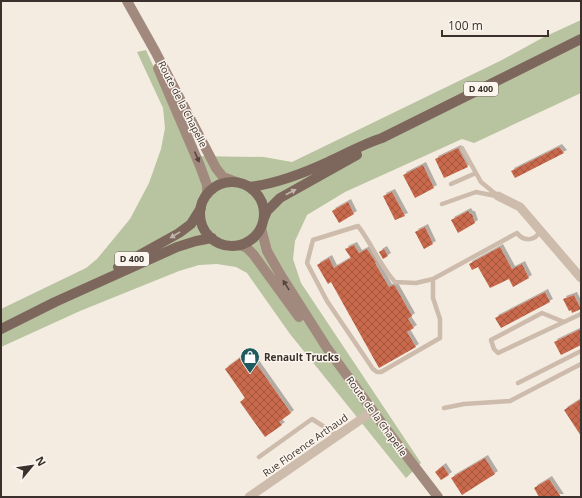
<svg xmlns="http://www.w3.org/2000/svg" width="582" height="498" viewBox="0 0 582 498" font-family="'Open Sans',sans-serif">
<style>
.grass{fill:#b8c4a0}
.building{fill:url(#building-cross-hatch);filter:url(#shadow)}
.lines{fill:none;stroke-linecap:round;stroke-linejoin:round}
.service{stroke:#cdbbac;stroke-width:4.5}
.minor{stroke:#cdbbac;stroke-width:9}
.secondary{stroke:#a18a7d;stroke-width:10}
.primary{stroke:#7d675c;stroke-width:10}
.oneway{fill:#544640}
.oneway2{fill:#c2b5ac}
.labels{text-anchor:middle;stroke-width:3;stroke-linejoin:round;paint-order:stroke}
.shield{fill:#fbf5ee;stroke:#756b66;stroke-width:1}
.shield-label{font-size:9px;font-weight:bold;fill:#3b302b}
.street-label{font-size:10px;fill:#3b302b;stroke:#fbf5ee}
.poi-label{font-size:10px;font-weight:bold;fill:#3b302b;stroke:#fbf5ee;text-anchor:start}
</style>
<defs>
<pattern id="building-cross-hatch" width="8" height="8" patternUnits="userSpaceOnUse"><rect width="8" height="8" fill="#c8694b"/><path d="M0 0l8 8M0 8l8-8" fill="none" stroke="#a4573f"/></pattern>
<filter id="shadow"><feDropShadow dx="3" dy="-3" stdDeviation="0" flood-color="#0004"/></filter>
</defs>
<rect width="100%" height="100%" fill="#f4ebe1"/>
<path class="grass" d="M581,20V93L474,143L462,139L345,192L307,215L295,241L293,259L301,283L421,463L406,478L290,334L247,273L236,267L217,264L199,265L179,271L80,311L1,347V309L86,268L97,259L130,219L149,183L161,149L165,128L163,108L137,52L146,50L194,156L264,157L292,162L502,60L544,37Z"/>
<path class="building" d="M559,147L564,153L515,178L511,171Z
M458,148L468,167L444,178L435,159Z
M423,165L434,188L415,198L403,175Z
M392,192L405,216L395,220L383,196Z
M348,202L354,214L339,223L332,211Z
M468,211L470,214H472L475,223L458,233L451,220Z
M425,227L433,244L424,249L415,232Z
M354,245L359,253L367,249L376,262L375,263L389,287L393,285L395,286L412,316L408,319L414,328L407,332L416,347L379,368L331,282L328,284L317,265L329,258L334,268L351,258L345,249Z
M500,247L512,269L522,264L529,278L513,287L509,279L490,288L478,267L472,270L469,264Z
M384,249L388,256L383,259L379,252Z
M545,292L550,302L501,328L495,318Z
M574,295L581,309L572,313L571,310L569,311L563,299Z
M581,329V345L561,355L554,342Z
M248,352L291,413L279,422L282,425L265,437L240,402L245,398L225,369Z
M581,399V436L564,410Z
M485,458L495,474L462,495L451,478Z
M443,466L449,475L441,480L435,472Z
M549,479L561,497H539L534,488Z"/>
<g class="lines">
<path class="service" d="M462,148L476,173
M451,184L476,173L481,182L498,196
M442,204L476,192L496,196
M433,279V298L440,319V338L381,372H377L373,369L327,301L307,263L313,240L358,226C372,244 380,266 395,282L416,283L433,279L517,233C524,242 535,241 540,231
M564,322L542,313L491,340L494,349L498,353L581,314
M518,383L581,351
M444,408L464,404L510,401L581,364
M259,457L312,419L337,435"/>
<path class="minor" d="M498,196L520,207L581,278
M249,497L373,411"/>
<path class="secondary" d="M127,1L155,51L216,168L223,177L236,182
M158,68L200,166L207,185V194
M261,228L267,251L280,274L327,348L386,429L438,497
M240,245L247,248L253,254L299,317"/>
<path class="primary" d="M200 214a32 32 0 1 1 64 0a32 32 0 1 1-64 0Z
M249,187C276,184 304,173 328,162C346,154 363,144 382,138L581,39
M264,218L267,211L280,198L357,155
M118,267L179,233L191,224L201,208
M1,329L55,302L177,247L196,241L212,238"/>
</g>
<defs><path id="oneway-solid" d="M-6-.8H1V-3.2L6.5 0L1 3.2V.8H-6Z"/></defs>
<g class="oneway">
<use href="#oneway-solid" transform="translate(197 157) rotate(67)"/>
<use href="#oneway-solid" transform="translate(286 285) rotate(-122)"/>
</g>
<g class="oneway2">
<use href="#oneway-solid" transform="translate(291 192) rotate(-28)"/>
<use href="#oneway-solid" transform="translate(175 235) rotate(149)"/>
</g>
<defs>
<symbol id="shop-pin" viewBox="-11 -11 22 30"><path d="M0 17L-7.5 6A9.5 9.5 0 1 1 7.5 6Z" fill="#1f5a5e" stroke="#fbf5ee"/><path d="M-5-2.5h2.3a2.7 3.5 0 0 1 5.4 0H5L5.5 6h-11ZM-1.5-2.5h3a1.5 2.3 0 0 0-3 0Z" fill="#fff"/></symbol>
</defs>
<g fill-rule="evenodd">
<use href="#shop-pin" x="239" y="346" width="22" height="30"/>
</g>
<g class="labels">
<g class="shield">
<rect x="464" y="82" width="34" height="14" rx="3"/>
<rect x="115" y="252" width="34" height="14" rx="3"/>
</g>
<g class="shield-label">
<text x="481" y="92">D 400</text>
<text x="132" y="262">D 400</text>
</g>
<g class="street-label">
<text transform="translate(183 104) rotate(63)" y="4">Route de la Chapelle</text>
<text transform="translate(377 416) rotate(54)" y="4">Route de la Chapelle</text>
<text transform="translate(305 445) rotate(-35)" y="4">Rue Florence Arthaud</text>
</g>
<g class="poi-label">
<text x="264" y="361">Renault Trucks</text>
</g>
</g>
<rect width="582" height="498" fill="none" stroke="#3b302b" stroke-width="4"/>
<g transform="translate(32 466) rotate(61)" stroke="#fbf5ee" stroke-width="3" paint-order="stroke">
<path d="M0-3L7 15L0 10L-7 15Z" fill="#3b302b"/>
<text y="-6" font-size="11" font-weight="bold" text-anchor="middle" fill="#3b302b">N</text>
</g>
<path d="M442 30v6h106v-6" fill="none" stroke="#3b302b" stroke-width="2"/>
<text x="448" y="30" font-size="12" fill="#3b302b" stroke="#fbf5ee" stroke-width="3" paint-order="stroke">100 m</text>
</svg>
